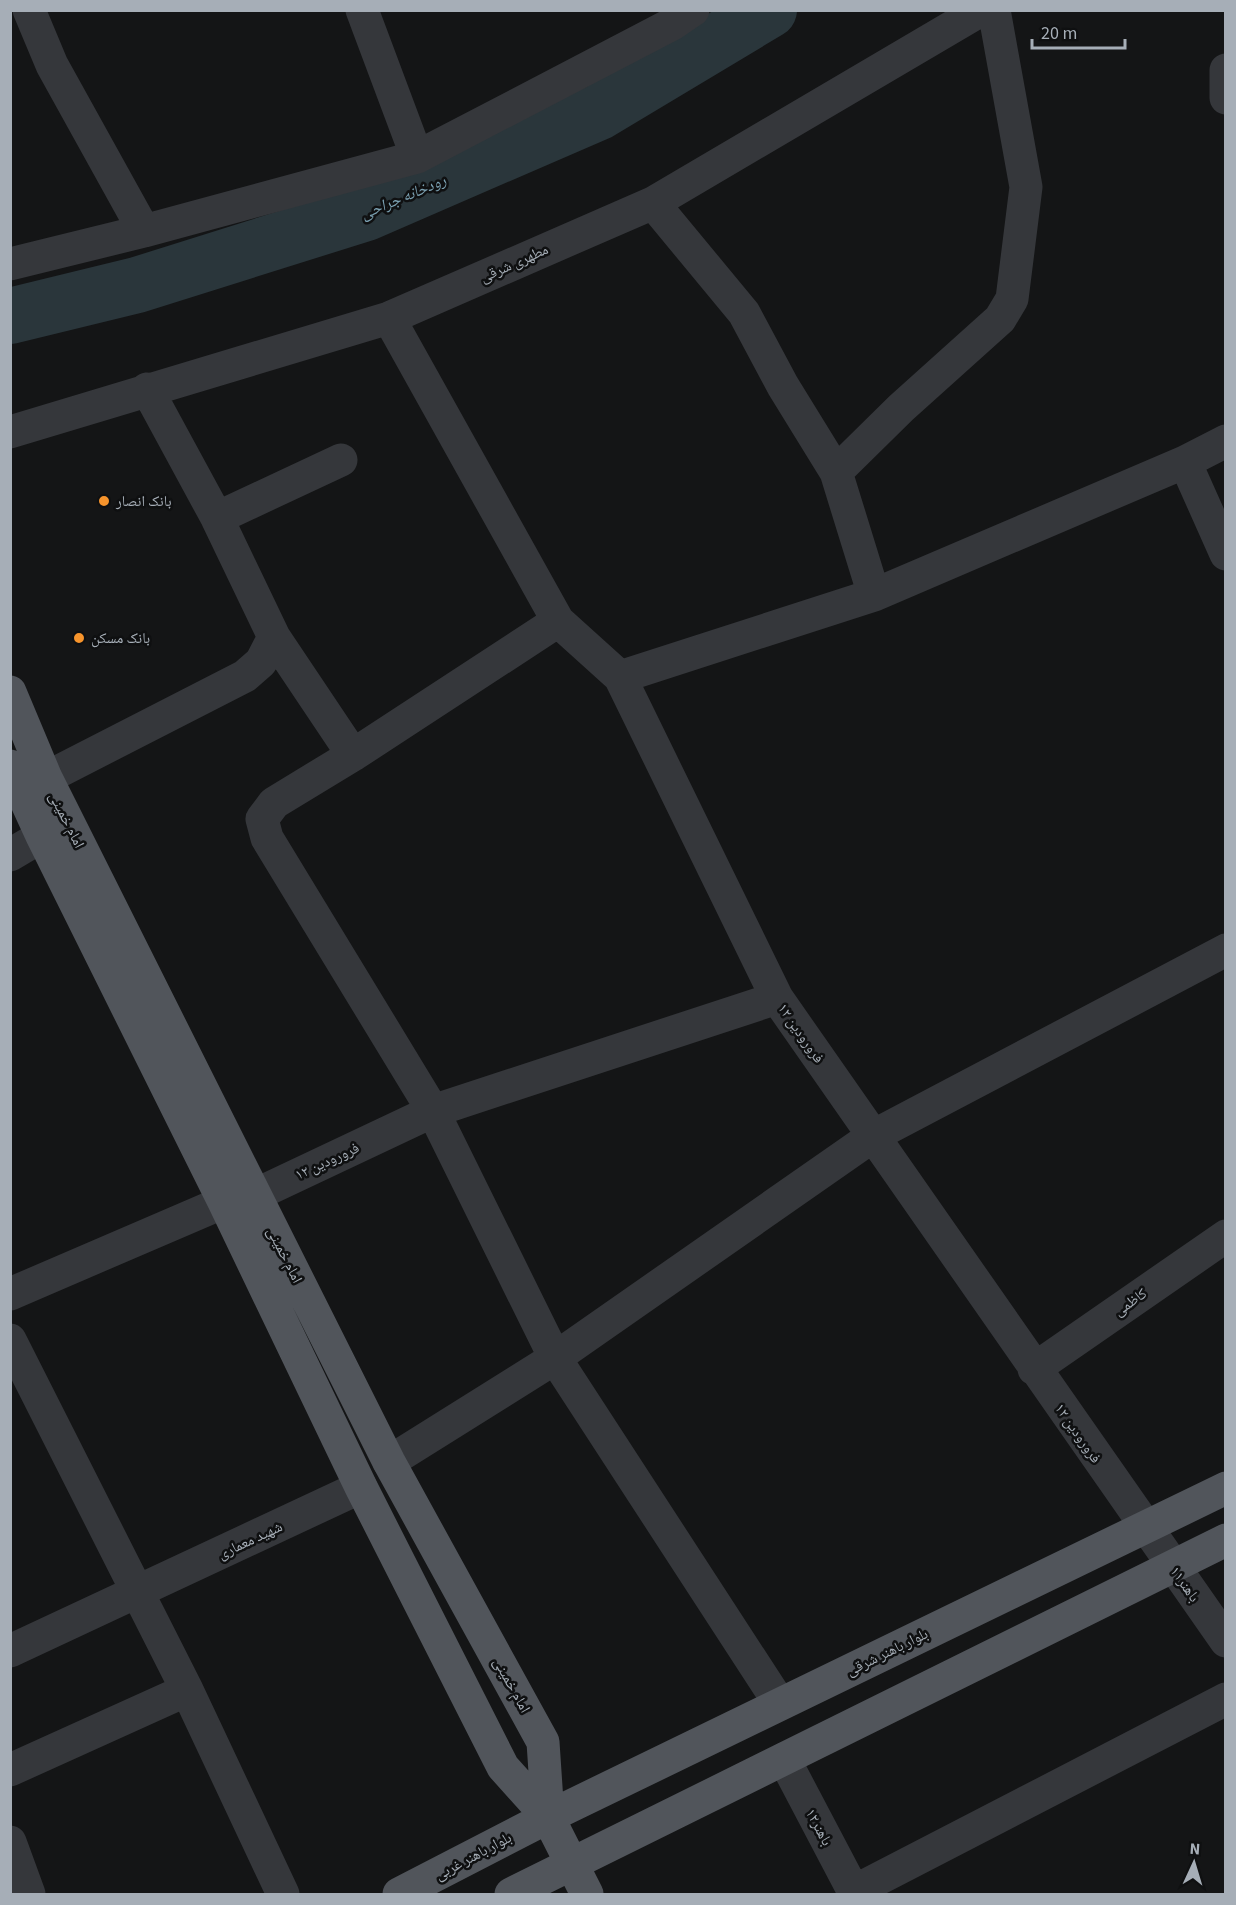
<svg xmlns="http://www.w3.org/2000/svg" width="1236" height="1905" viewBox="0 0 1236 1905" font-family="'Source Sans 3','Noto Naskh Arabic',sans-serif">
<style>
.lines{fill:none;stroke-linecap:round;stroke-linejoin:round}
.river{stroke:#2a363b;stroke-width:56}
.minor{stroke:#35373b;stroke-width:33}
.major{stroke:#51555b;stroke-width:33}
.poi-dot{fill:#f7942c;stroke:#0f1011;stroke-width:2}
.labels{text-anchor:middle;stroke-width:5;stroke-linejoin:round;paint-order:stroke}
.street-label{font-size:15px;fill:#a6aeb7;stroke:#0f1011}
.poi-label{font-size:15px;fill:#a6aeb7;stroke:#0f1011;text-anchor:start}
.water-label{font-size:16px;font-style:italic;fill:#7ca2b3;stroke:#0f1011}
</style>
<rect width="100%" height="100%" fill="#141516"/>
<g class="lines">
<path class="river" d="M10,316L137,285L366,213L599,112L769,10"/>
<path class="minor" d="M29,10L52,65L144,231
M362,10L417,157
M1226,70V98
M653,203L744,313L783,386L836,472L874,595
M10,264L144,231L417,157L674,23L693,10
M389,318L558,621
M10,432L389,318L653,203L981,10
M1185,462L1226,441
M836,472L901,408L1000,319L1012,299L1026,187L994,10
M217,518L341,460
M274,637L353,755
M620,677L777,998
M46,778L245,676L261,662L274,637L217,518L147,389
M10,855L42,836
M255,1195L433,1111L777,998L1226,1641
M10,1294L224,1202
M10,1340L187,1690L283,1894
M1034,1369L1226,1236
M389,1462L555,1358L873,1136L1226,950
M10,1651L361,1487
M780,1704L555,1358L433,1111L267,838L262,819L274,803L353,755L558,621L620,677L874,595L1185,462L1226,554
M784,1759L855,1894
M10,1770L187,1690
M10,1842L29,1894
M853,1892L1226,1699"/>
<path class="major" d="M10,692L46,778L389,1462L543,1742L548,1817
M10,766L42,836L224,1202L361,1487L503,1767L548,1817L587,1894
M399,1894L548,1817L1226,1488
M511,1894L1226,1540"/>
</g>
<g class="poi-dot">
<circle cx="104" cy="501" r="6"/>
<circle cx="79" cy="638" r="6"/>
</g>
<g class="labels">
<g class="street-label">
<text transform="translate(514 263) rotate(-24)" y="5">مطهری شرقی</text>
<text transform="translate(67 820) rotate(63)" y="5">امام خمینی</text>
<text transform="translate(801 1033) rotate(55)" y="5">۱۲ فرورودین</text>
<text transform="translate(327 1161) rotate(-25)" y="5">۱۲ فرورودین</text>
<text transform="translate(285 1255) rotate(63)" y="5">امام خمینی</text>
<text transform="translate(1130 1302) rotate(-35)" y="5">کاظمی</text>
<text transform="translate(1078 1433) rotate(55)" y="5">۱۲ فرورودین</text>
<text transform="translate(250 1540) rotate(-25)" y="5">شهید معماری</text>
<text transform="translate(1185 1584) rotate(55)" y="5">باهنر۱۱</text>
<text transform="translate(887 1652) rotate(-26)" y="5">بلوار باهنر شرقی</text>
<text transform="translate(512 1685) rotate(61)" y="5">امام خمینی</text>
<text transform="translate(819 1827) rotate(62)" y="5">باهنر۱۲</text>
<text transform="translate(473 1856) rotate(-28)" y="5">بلوار باهنر غربی</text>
</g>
<g class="poi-label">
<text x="116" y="506">بانک انصار</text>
<text x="91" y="643">بانک مسکن</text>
</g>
<g class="water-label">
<text transform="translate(403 196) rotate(-23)" y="6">رودخانه جراحی</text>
</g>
</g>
<rect width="1236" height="1905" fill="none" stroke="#a6aeb7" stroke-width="24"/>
<g transform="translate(1194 1863) rotate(4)" stroke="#0f1011" stroke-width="4.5" paint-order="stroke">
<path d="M0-4.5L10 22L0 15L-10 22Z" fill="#a6aeb7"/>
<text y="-9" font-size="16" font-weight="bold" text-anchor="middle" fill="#a6aeb7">N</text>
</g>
<path d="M1032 39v9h93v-9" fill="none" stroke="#a6aeb7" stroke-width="3"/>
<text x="1041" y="39" font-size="18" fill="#a6aeb7" stroke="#0f1011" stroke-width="4.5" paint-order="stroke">20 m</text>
</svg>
